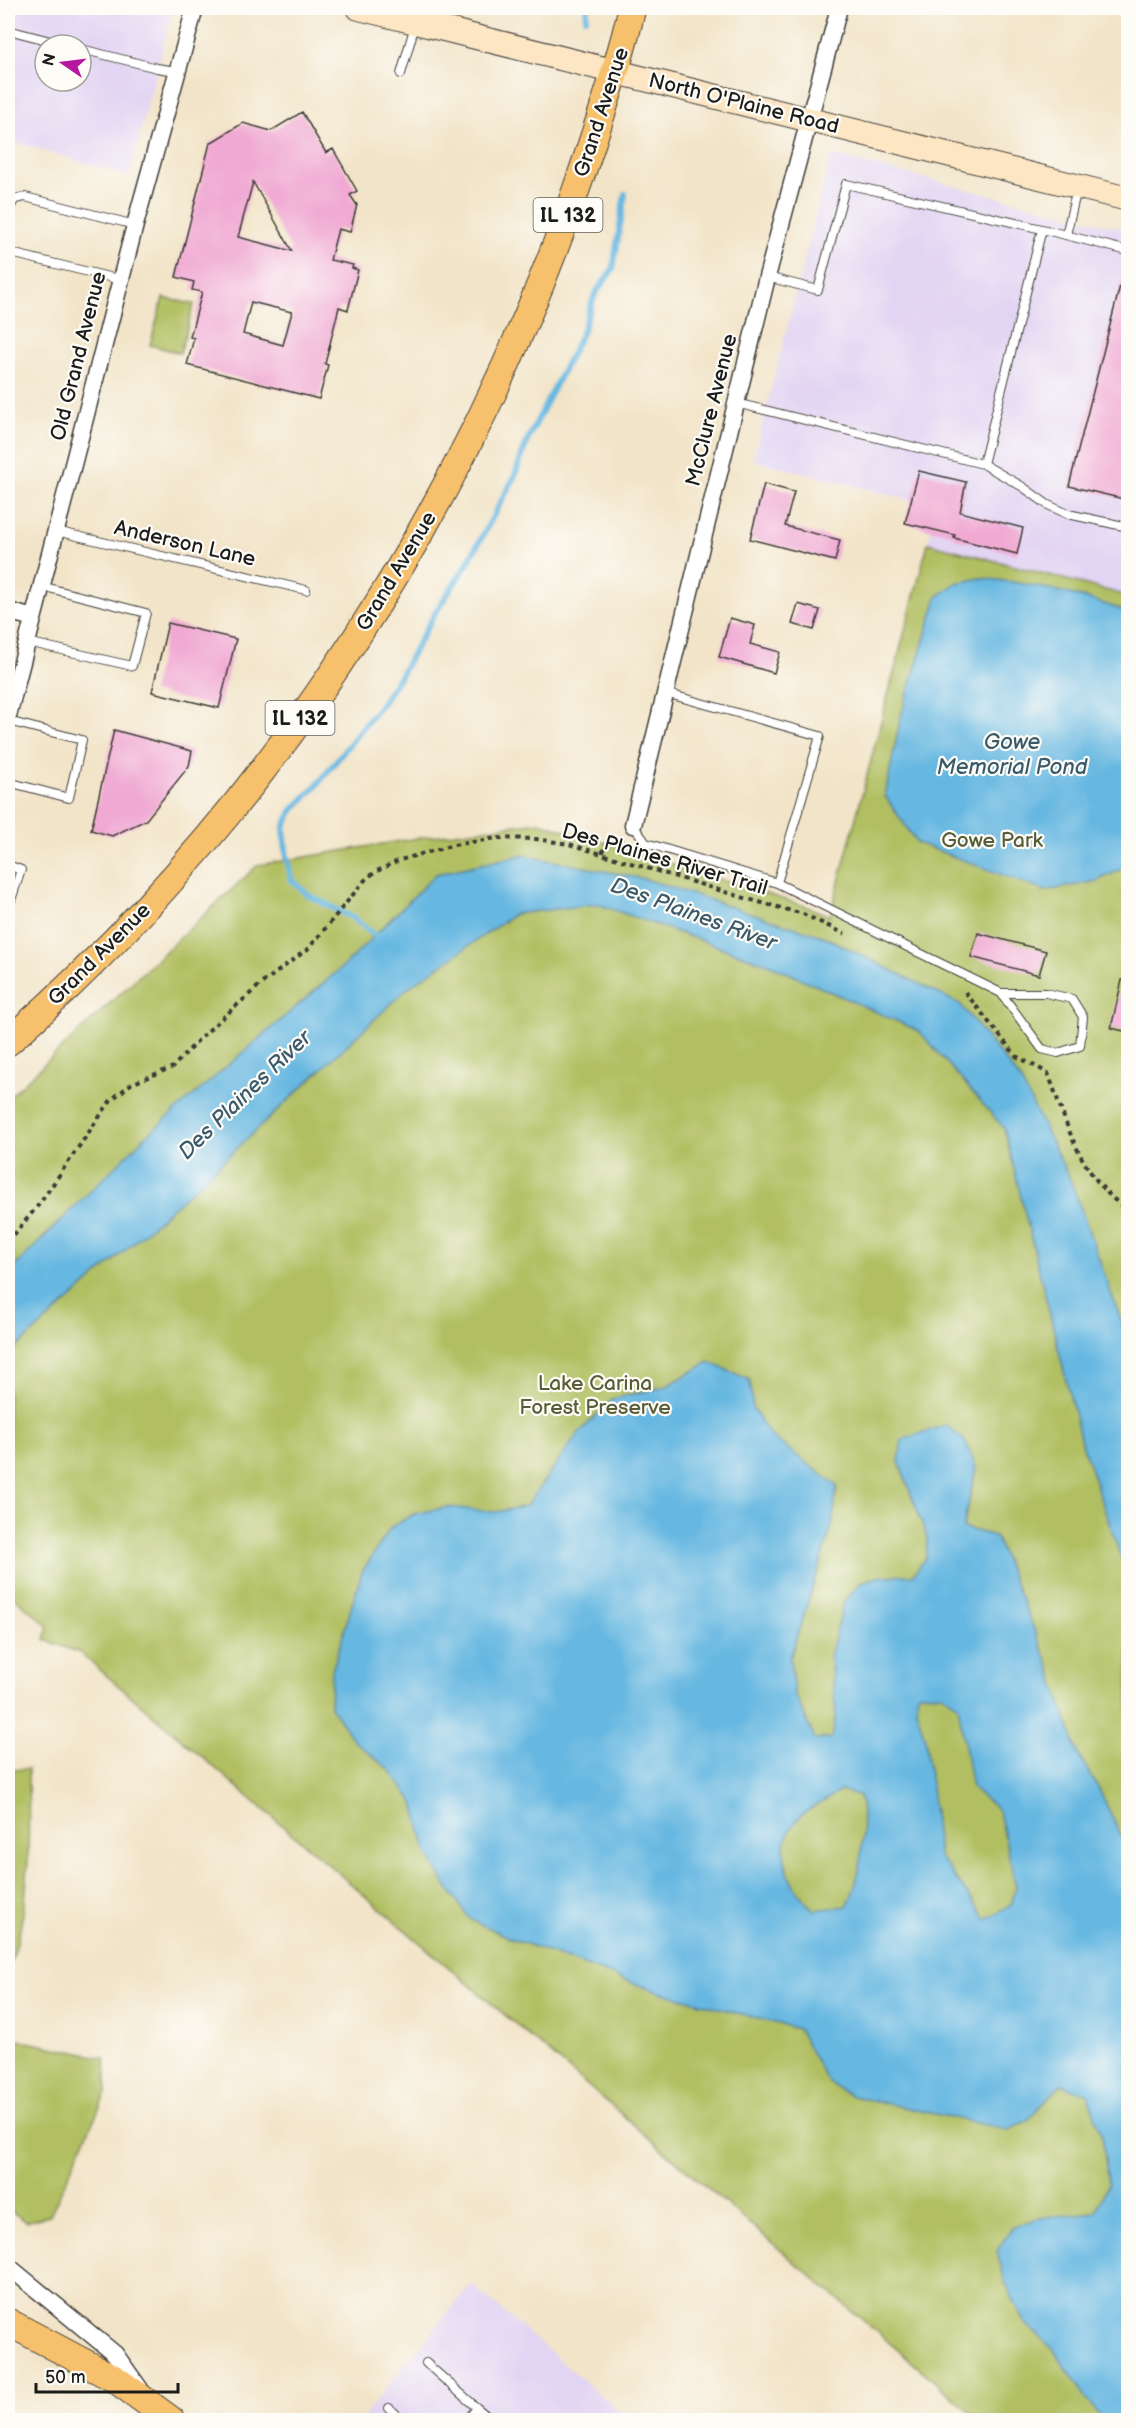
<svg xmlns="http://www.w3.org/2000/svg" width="1136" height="2428" viewBox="0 0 1136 2428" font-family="'Balsamiq Sans',sans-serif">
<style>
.built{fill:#e2d4f3;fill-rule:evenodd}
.green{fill:#b1bf62;stroke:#666e3f;stroke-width:1.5}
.water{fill:#66b7e1;stroke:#416a7e;stroke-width:1.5;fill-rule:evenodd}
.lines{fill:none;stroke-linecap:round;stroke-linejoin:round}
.stream{stroke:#66b7e1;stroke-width:6}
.building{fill:#f0a9d3;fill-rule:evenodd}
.lane-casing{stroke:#3c3a36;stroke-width:10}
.street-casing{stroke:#3c3a36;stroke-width:19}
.secondary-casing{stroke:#3c3a36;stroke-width:26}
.primary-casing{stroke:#3c3a36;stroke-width:29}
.path{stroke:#3c3a36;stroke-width:4;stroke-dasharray:4.5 4.5;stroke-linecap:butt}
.lane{stroke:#fff;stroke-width:8}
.street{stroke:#fff;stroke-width:16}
.secondary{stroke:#fce6c4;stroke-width:24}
.primary{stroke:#f7c06c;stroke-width:27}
.labels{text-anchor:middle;stroke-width:4.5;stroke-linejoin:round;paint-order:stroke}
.shield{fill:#fdfcf7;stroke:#605f5e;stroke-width:1.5}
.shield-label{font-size:20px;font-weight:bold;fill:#1c1c1c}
.street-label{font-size:21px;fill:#1c1c1c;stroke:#fdfcf7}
.park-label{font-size:21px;fill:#585d38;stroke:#fdfcf7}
.water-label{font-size:22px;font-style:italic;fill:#3a5a6b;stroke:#fdfcf7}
</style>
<rect width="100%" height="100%" fill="#fdfcf7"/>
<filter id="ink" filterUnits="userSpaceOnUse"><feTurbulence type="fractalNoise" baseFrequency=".0167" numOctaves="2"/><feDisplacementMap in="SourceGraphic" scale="12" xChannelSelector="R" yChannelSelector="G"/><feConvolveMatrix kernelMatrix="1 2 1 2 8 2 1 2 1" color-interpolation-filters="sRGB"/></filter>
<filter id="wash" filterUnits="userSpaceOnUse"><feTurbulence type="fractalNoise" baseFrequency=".008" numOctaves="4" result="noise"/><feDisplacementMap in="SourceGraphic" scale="24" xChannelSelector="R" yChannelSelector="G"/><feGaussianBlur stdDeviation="1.35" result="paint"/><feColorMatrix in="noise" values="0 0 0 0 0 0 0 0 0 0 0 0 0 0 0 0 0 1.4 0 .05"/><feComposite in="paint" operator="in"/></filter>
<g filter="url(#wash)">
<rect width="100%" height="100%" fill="#f2e4c8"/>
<path class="built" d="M8,8H173L129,176L8,140ZM45,45H81V81H45Z
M831,155L1128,230V596L928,543L931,530L905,523L911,500L753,460Z
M471,2284L629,2420H361Z"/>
<path class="green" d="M163,298L194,304L180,353L150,345Z
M928,543L1128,596V2420H980L80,1653L45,1640L48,1626L8,1592V1098L258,865L418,838L539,822L805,906L830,916Z
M28,1769C29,1836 32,1908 8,1971V1770Z
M8,2038L105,2058L107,2091L50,2215L27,2222L8,2209Z"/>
<path class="water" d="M981,578C1032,583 1081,595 1128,612V866L1097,881L1045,891L917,843L885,796L901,716L937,597L956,583Z
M522,855L645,879L825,937L960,1004L1020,1079L1071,1181L1128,1340V1578L1081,1441L1004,1128L919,1031L768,964L597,904L515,914L409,987L199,1184L8,1355V1273L144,1138L348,962L436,874Z
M709,1362L750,1380L753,1409L770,1435L837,1486L832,1526L790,1658L794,1693L815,1739L832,1738L836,1714L830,1657L844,1601L861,1582L881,1576L913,1575L926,1558L927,1537L899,1462L902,1439L946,1425L966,1442L976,1468L963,1528L995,1536L1049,1665L1078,1755L1098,1787L1128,1850V2420H1105L1098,2415L1053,2349L1024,2322L1005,2282L997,2251L1012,2227L1039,2218L1095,2212L1108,2185L1103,2141L1088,2095L1062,2084L1028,2120L1009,2130L852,2096L828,2083L798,2029L655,1991L510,1938L471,1920L446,1886L426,1851L414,1803L390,1770L355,1742L330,1706L332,1671L362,1572L391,1527L414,1514L448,1507L496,1512L526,1506L578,1434L612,1399L667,1386ZM918,1693L942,1694L958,1705L972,1788L999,1811L1016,1887L1011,1905L986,1919L939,1856L926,1742L916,1709ZM841,1791L859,1795C867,1825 861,1879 847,1906L814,1910C786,1885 771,1845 801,1816C812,1806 829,1799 841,1791Z"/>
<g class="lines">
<path class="stream" d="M586,18L587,8
M379,939L353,918L308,895L291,879L286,852L284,828L292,811L317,785L379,707L400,676L435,613L466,566L514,478L528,439L582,333L595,294L613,269L625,194"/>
</g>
<g id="blocks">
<path class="building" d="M302,112L326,153L333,149L357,191L350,195L357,205L350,232L338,229L330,260L353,265L352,268L358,270L348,310L339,307L325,364L328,365L319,399L187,365L194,338L190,337L202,292L192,290L194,282L176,277L210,143L243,123L271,131ZM253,182L292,251L238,237ZM251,302L292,312L283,345L243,334Z
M1123,274L1128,275V500L1069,486Z
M919,471L966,482L960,512L1023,528L1017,554L954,538L955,535L905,523Z
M764,484L794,492L785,526L840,540L835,561L750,539Z
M798,604L820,610L814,630L792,624Z
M730,618L755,625L750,644L780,652L774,673L719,657Z
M168,623L236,639L219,708L152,692Z
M114,730L192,751L189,766L146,820L112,836L91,830Z
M978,933L1046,951L1039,975L971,957Z
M1122,980L1128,981V1032L1111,1028Z"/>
</g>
</g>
<g filter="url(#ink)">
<use href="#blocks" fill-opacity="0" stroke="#3c3a36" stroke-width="1.5"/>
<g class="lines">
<defs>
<path id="lane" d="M8,30L66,45
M81,49L157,68L176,71
M401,74L415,25
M8,210L15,199L25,197L135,225
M1042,229L1128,251
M1066,235L1077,189
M8,248L15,254L121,280
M767,277L818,290L846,184L1042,229L983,464
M736,403L983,464L1023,487L1048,505L1068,514L1128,527
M56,531L306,590
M27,642L132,666L146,613L41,586
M8,721L82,740L69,798L8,782
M633,825L646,843L777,883L820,736L665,693
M8,865L21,870L8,909
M777,883L1001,993H1046L1072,999L1083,1017L1080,1046L1058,1053L1042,1049L1001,993
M426,2363L477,2408
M389,2408L403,2420
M467,2420L477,2408L492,2420"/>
<path id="street" d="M8,611L33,618
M8,716L135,225L195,8
M633,825L767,277L839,8
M8,2266L115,2354L140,2389"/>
<path id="secondary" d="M359,8L1128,199"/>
<path id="primary" d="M8,1042C276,807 476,493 588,155C604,106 621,57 632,8
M8,2322L115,2379L171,2420"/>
</defs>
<use href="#lane" class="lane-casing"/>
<use href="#street" class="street-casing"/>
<use href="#secondary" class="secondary-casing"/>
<use href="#primary" class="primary-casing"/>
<path class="path" d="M603,853V845L623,839
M965,992L1016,1056L1048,1073C1069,1129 1078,1173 1128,1211
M8,1242L40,1203L111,1100L131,1084L173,1067L202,1036L261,984L309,948L365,880L375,872L400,860L454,845L497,838L536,839L569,844L748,899L803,914L845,934"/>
<use href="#lane" class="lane"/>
<use href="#street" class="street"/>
<use href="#secondary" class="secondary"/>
<use href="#primary" class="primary"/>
</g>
</g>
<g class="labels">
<g class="shield">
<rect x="533.5" y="198" width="69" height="34" rx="4.5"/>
<rect x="265.5" y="701" width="69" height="34" rx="4.5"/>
</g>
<g class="shield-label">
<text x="568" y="222">IL 132</text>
<text x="300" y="725">IL 132</text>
</g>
<g class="street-label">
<text transform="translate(744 103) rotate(14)" y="7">North O'Plaine Road</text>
<text transform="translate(601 112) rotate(-72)" y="7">Grand Avenue</text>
<text transform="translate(78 356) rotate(-76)" y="7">Old Grand Avenue</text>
<text transform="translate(711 410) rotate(-76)" y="7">McClure Avenue</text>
<text transform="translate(185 543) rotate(13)" y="7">Anderson Lane</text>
<text transform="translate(396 571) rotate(-59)" y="7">Grand Avenue</text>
<text transform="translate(665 859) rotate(16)" y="7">Des Plaines River Trail</text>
<text transform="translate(99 954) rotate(-45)" y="7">Grand Avenue</text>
</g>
<g class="park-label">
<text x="992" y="847">Gowe Park</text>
<text x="595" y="1390">Lake Carina<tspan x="595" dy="24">Forest Preserve</tspan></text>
</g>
<g class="water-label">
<text x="1012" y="749">Gowe<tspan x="1012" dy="25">Memorial Pond</tspan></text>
<text transform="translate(694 913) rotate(20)" y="8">Des Plaines River</text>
<text transform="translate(244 1094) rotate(-44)" y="8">Des Plaines River</text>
</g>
</g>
<rect width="1136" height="2428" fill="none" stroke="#fdfcf7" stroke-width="30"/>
<g transform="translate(63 63) rotate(284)"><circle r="28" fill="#fdfcf7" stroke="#a3a29f" stroke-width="1.5"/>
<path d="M0-4.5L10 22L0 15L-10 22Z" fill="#b5179e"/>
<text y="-9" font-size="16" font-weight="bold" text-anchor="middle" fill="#1c1c1c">N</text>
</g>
<path d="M36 2383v9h142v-9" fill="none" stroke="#1c1c1c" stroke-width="3"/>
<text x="45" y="2383" font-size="18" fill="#1c1c1c" stroke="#fdfcf7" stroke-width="4.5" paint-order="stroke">50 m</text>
</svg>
